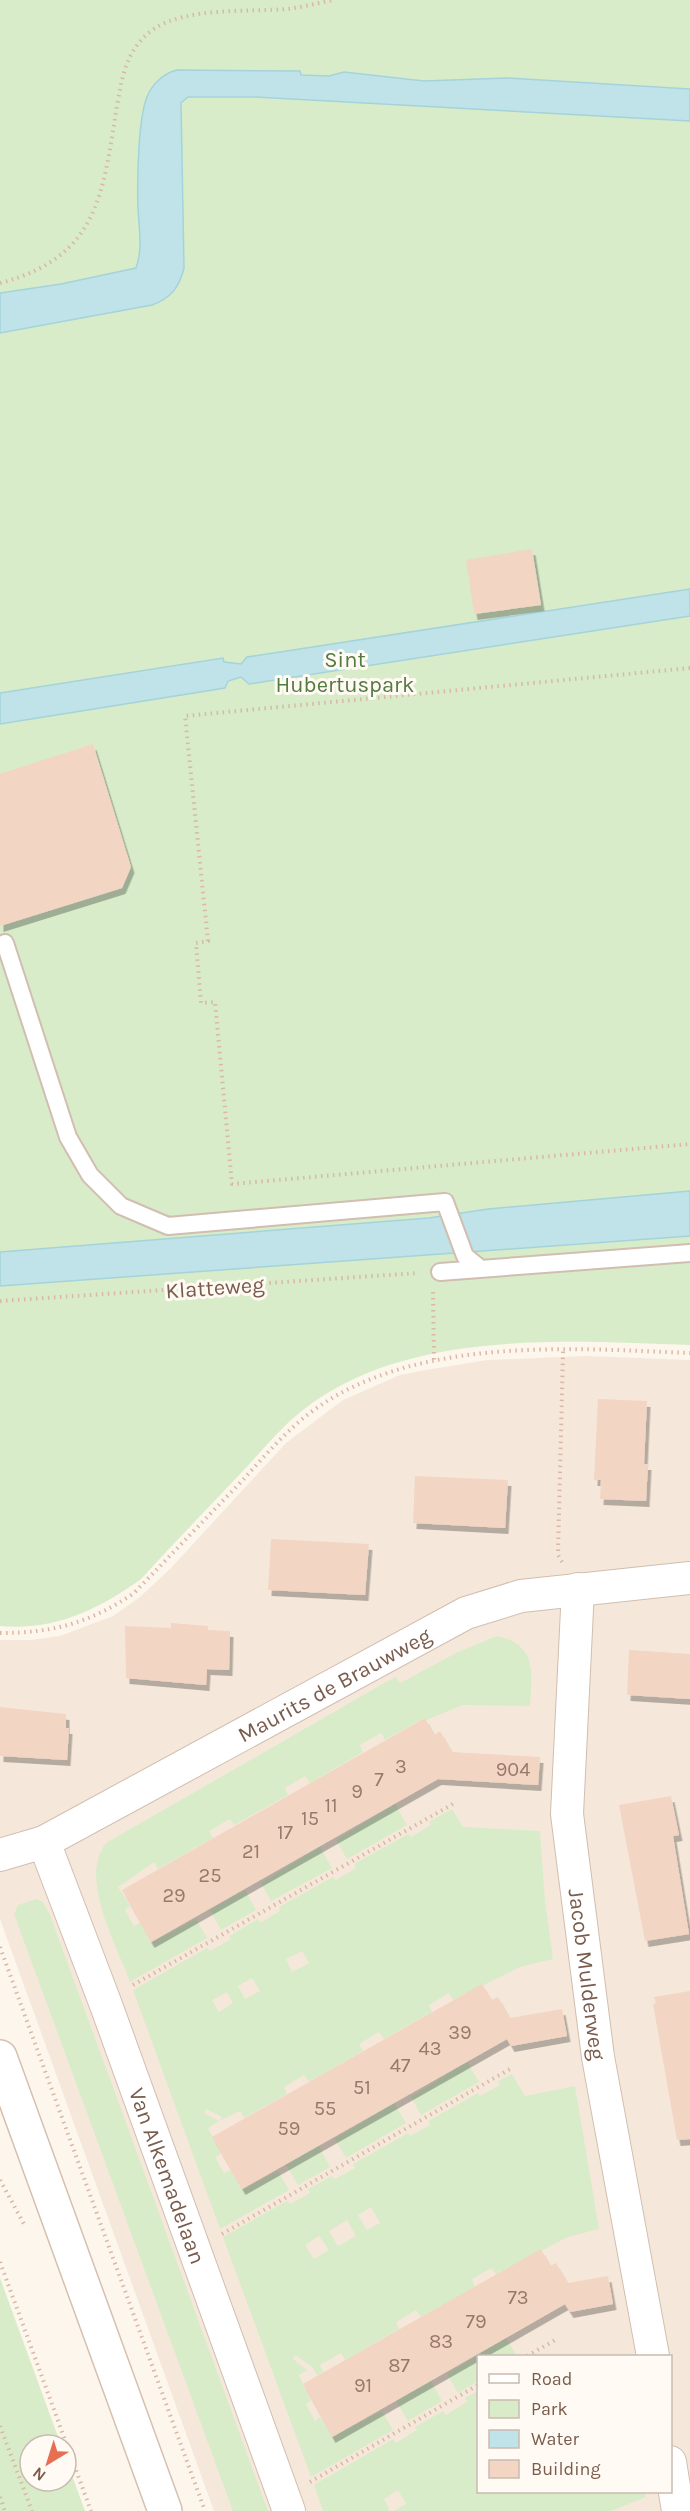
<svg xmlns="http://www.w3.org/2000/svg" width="690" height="2511" viewBox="0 0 690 2511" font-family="Karla,sans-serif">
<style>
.residential{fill:#f5e8da;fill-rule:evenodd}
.green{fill:#d8ecc9;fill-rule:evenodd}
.water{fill:#bfe3e8;stroke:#a5d3da;stroke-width:1.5}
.building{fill:#f3d5c3;filter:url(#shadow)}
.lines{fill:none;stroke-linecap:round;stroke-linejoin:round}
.lane-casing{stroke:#d1beb0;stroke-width:20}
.street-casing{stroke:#d1beb0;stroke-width:34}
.secondary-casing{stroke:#d6c0b0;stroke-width:36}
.path{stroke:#d9b8a5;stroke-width:4;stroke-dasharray:1.5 4.5;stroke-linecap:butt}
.lane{stroke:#fff;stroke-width:16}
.street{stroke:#fff;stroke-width:32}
.secondary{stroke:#fff;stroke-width:33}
.labels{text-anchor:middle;stroke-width:6;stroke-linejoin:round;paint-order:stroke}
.number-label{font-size:20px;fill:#987a6a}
.park-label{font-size:22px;fill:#537a41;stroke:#fffaf3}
.street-label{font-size:22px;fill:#7a5c4d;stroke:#fffaf3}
</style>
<defs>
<filter id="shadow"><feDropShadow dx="3.5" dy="6" stdDeviation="0" flood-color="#0004"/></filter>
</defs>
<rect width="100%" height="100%" fill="#fdf6ec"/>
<path class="residential" d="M585,1356L690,1360V2511H214L0,1919V1640H31L60,1636L113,1616L140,1597L171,1568L286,1443L343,1400L400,1375L426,1370L487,1360ZM478,2356H670V2492H478Z"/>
<path class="green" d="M0,0H690V1345C562,1341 393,1327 290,1421C273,1437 257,1456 240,1474C207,1509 173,1544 141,1579C98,1610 54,1631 0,1626Z
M497,1636C537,1645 532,1672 530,1706L463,1705L426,1720L424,1718L385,1740L381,1733L360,1745L363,1752L310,1783L305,1776L285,1788L288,1795L234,1825L230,1819L209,1831L213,1838L158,1869L154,1862L118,1887L130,1906L125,1910L134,1926L140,1923L151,1943L196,1919L207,1938L130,1982C117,1945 78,1878 106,1843L386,1682L396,1677L400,1683L458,1652Z
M395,1804L407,1825L347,1859L336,1840Z
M452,1809L463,1827L540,1831L545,1901L553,1959L520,1967L453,2000L449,1993L429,2005L432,2012L384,2039L379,2032L359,2044L363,2051L309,2082L304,2075L284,2087L287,2094L244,2118L240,2111L219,2121L222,2117L206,2109L204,2113L219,2121L208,2128L221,2154L215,2157L224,2173L230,2170L242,2190L278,2171L289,2190L220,2229L133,1990L207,1948L210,1951L231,1939L229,1936L258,1919L260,1923L280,1911L279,1907L333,1877L336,1880L356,1868L354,1864L408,1834L411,1837L431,1825L429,1822ZM302,1951L309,1963L292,1972L286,1959ZM252,1978L260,1991L245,1999L238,1986ZM227,1992L233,2003L219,2012L212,2000Z
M320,1847L332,1868L271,1901L261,1883Z
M245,1890L256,1910L221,1930L210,1910Z
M36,1899L43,1902L50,1915L268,2511H233L14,1914L18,1905Z
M467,2062L479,2082L421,2115L411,2097Z
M512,2074L525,2096L575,2086L599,2229L568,2237L496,2274L491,2268L472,2279L475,2287L421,2317L416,2310L396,2322L399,2329L345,2360L341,2353L320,2365L323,2372L317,2375L312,2367L295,2355L293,2359L307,2370L299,2375L311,2401L306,2404L315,2421L320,2417L332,2437L382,2411L393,2430L311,2477L223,2237L287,2201L290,2204L310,2193L308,2189L332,2176L335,2179L355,2168L353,2164L408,2133L410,2136L430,2125L428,2121L478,2093L480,2096L500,2085L498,2081ZM371,2207L380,2223L367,2230L358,2215ZM347,2220L356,2236L338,2246L329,2231ZM319,2236L329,2250L314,2259L305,2245Z
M394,2103L406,2123L346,2158L335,2139Z
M319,2146L330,2167L298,2185L286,2165Z
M0,2278L61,2445H30V2481H66V2459L85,2511H0Z
M506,2338L517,2356H478V2381L458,2393L447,2374Z
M431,2381L442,2401L408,2421L396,2401Z
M478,2391V2492H645L646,2497L611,2511H394L406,2504L398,2490L384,2499L390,2511H323L314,2485L393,2439L396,2443L417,2430L415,2427L443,2411L446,2415L467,2402L465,2398Z"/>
<path class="water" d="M177,70L300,71L301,75L329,76L344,72L424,81L506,78L690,89V121L255,97H188L181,103L184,268C179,288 171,298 152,305L0,333V293L61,284L136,268C143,249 139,228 138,208C137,182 138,119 147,97C152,84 164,73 177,70Z
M690,589V616L249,684L241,677L228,681L225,688L0,724V693L223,658L224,662L241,664L247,657Z
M690,1191V1236L0,1286V1252L429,1218L488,1209Z"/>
<path class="building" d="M532,549L541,605L474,614L466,560Z
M93,744L131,867L122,888L0,926V774Z
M598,1399L647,1401L644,1464H648L646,1501L600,1499L601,1480H594Z
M415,1476L508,1480L505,1528L413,1523Z
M271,1539L369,1544L365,1595L268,1590Z
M171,1623L208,1626V1630L230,1631L229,1670L207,1669L206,1685L126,1678L125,1626L171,1628Z
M629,1650L690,1654V1699L627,1695Z
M0,1707L66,1714V1728H69L67,1760L0,1756Z
M425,1718L434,1735L440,1731L452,1752L540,1757L538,1785L438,1779L151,1942L122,1890Z
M671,1796L679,1835L673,1836L689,1934L645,1941L619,1805Z
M482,1984L492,2000L498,1997L510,2018L562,2009L567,2036L511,2046L507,2039L242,2189L212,2137Z
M690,1991V2139L677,2140L653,2004L656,2003L654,1997Z
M541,2249L550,2266L556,2263L568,2283L608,2276L613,2304L570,2312L565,2304L332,2437L303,2384Z"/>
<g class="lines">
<defs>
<path id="lane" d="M5,943L68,1137L90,1175L121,1206L168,1226L445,1202L465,1256L481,1269
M440,1272L690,1253"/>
<g id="street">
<path id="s1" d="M578,1589L567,1814L598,2057L653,2356"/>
<path id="s2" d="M44,1842L106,2005L289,2511"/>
<path id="s3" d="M0,1855L44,1842L466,1613L521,1596L690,1578"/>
<path d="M670,2462L678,2511"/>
</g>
<path id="secondary" d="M0,2057L165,2511"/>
</defs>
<use href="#lane" class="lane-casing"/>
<use href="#street" class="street-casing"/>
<use href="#secondary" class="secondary-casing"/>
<path class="path" d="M0,283C102,257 103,188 118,100C123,71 129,46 154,29C187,7 248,12 288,9C303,7 318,3 333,0
M690,668L185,716L208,941L196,943L201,1003L215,1002L232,1184L690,1144
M433,1292L434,1361
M0,1301L418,1273
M562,1562L558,1555L563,1351
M0,1633C53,1633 90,1623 134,1593C170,1556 205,1519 241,1482C260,1461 279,1439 301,1420C403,1335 566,1348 690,1353
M0,1947L205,2511
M133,1985L453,1804
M0,2180L24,2224
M222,2234L510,2069
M0,2262L91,2511
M527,2356L557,2339
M0,2426L32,2511
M310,2482L478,2385
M0,2497L5,2511"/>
<use href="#lane" class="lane"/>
<use href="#street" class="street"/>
<use href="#secondary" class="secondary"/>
</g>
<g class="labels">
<g class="number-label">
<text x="401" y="1773">3</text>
<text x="513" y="1776">904</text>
<text x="379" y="1786">7</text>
<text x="357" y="1798">9</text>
<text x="331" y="1812">11</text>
<text x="310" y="1825">15</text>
<text x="285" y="1839">17</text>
<text x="251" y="1858">21</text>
<text x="210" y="1882">25</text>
<text x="174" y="1902">29</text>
<text x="460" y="2039">39</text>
<text x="430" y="2055">43</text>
<text x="400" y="2072">47</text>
<text x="362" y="2094">51</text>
<text x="325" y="2115">55</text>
<text x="289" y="2135">59</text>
<text x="518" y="2304">73</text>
<text x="476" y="2328">79</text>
<text x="441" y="2348">83</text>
<text x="399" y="2372">87</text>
<text x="363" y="2392">91</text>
</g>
<g class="park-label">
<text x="345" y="667">Sint<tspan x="345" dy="25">Hubertuspark</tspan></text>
</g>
<g class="street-label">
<text transform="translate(215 1287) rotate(-4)" y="8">Klatteweg</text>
<text dy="8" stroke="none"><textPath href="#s3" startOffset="376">Maurits de Brauwweg</textPath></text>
<text dy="8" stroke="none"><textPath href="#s1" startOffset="387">Jacob Mulderweg</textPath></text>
<text dy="8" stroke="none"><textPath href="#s2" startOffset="356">Van Alkemadelaan</textPath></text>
</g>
</g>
<rect x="477" y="2355" width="195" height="138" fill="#fffaf3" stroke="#cabbb1" stroke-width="1.5"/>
<rect x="489" y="2374" width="30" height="9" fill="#ffffff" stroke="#cabbb1" stroke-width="1.5"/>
<text x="531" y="2385" font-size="18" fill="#7a5c4d">Road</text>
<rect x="489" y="2400" width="30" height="18" fill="#d8ecc9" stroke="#cabbb1" stroke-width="1.5"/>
<text x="531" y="2415" font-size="18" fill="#7a5c4d">Park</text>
<rect x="489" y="2430" width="30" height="18" fill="#bfe3e8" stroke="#cabbb1" stroke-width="1.5"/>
<text x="531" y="2445" font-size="18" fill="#7a5c4d">Water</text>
<rect x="489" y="2460" width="30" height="18" fill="#f3d5c3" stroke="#cabbb1" stroke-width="1.5"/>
<text x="531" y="2475" font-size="18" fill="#7a5c4d">Building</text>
<g transform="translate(48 2463) rotate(218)"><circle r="28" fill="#fffaf3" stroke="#cabbb1" stroke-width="1.5"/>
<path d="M0-4.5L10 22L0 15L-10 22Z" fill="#e76f51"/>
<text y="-9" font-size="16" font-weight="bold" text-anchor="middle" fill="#7a5c4d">N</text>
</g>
</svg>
